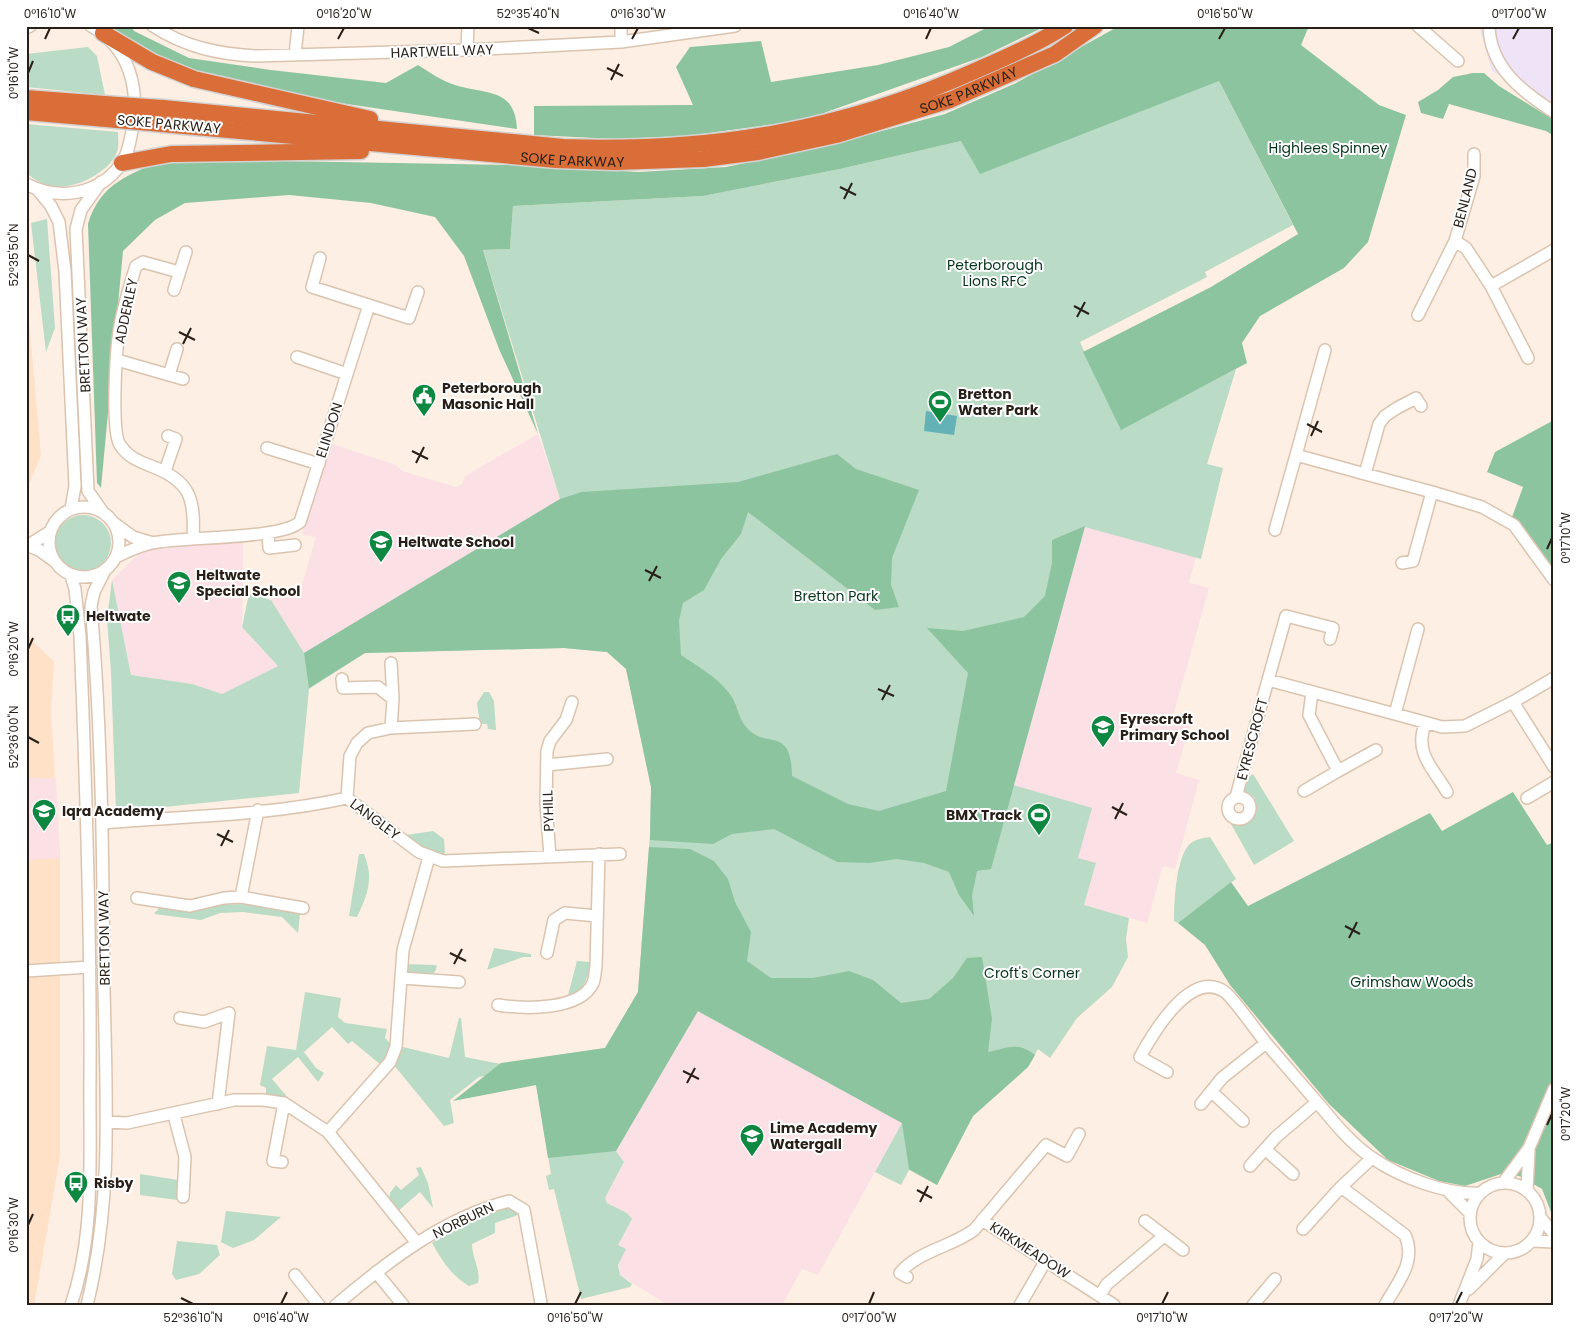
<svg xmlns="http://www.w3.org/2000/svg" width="1580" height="1331" viewBox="0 0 1580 1331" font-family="Poppins,sans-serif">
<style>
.commercial{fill:#eee3f7}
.built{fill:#fee1c7}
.education{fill:#fbe0e5}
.green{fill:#badbc5}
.forest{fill:#8dc4a0}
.water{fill:#64b2b5}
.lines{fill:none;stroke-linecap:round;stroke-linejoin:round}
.minor-casing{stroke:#dac4b0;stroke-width:14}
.highway-casing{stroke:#d4d2d1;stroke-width:19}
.minor{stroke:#fff;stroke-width:11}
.highway{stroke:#d96e39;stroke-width:16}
.highway-bridge-casing{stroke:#d4d2d1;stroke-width:19;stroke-linecap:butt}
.highway-bridge{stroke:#d96e39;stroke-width:16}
.ticks{fill:none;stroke:#271f18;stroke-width:2}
.labels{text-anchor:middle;stroke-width:4;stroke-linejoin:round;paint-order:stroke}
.street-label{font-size:14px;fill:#271f18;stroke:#fff}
.park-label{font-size:14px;fill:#06341c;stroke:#fff}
.poi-label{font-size:14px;font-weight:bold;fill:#271f18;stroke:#fff;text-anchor:start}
.neatline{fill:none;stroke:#271f18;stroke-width:2}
.ticks-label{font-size:12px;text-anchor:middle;fill:#271f18}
</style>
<rect width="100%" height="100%" fill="#fdefe3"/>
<path class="commercial" d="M1479,26H1554V109L1492,71Z"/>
<path class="built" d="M26,287L41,455L26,492Z
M26,635L54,662L51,712L60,858V1156L34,1305H26Z"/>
<path class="education" d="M538,434L560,499L304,653L271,600L274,589L300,592L316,537L302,534L329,443L396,465L402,471L456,487L462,484L465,476Z
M1085,526L1196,557L1189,583L1209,588L1173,716L1191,722L1176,773L1199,780L1175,869L1163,866L1147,923L1084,905L1096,864L1078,858L1013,786Z
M243,539L242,627L278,666L222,695L192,684L131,675L112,580L145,548Z
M26,778H56L60,858L26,860V847L30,846L26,816Z
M697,1011L902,1123L818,1275L802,1269L782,1305H668L620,1275L618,1245L627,1213L607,1203L605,1198L624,1162L616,1151Z"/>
<path class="green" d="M88,47L97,56L105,95L26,87V54Z
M1219,81L1293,225L1205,272L1207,277L1080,342L1121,429L1236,369L1207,464L1223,468L1201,559L1085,527L1013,785L1092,808L1078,858L1096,863L1084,905L1129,918L1126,939L1128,957L1112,987L1077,1018L1050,1058L1038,1049L1028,1067L973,1116L937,1185L909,1170L901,1185L875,1172L902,1123L697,1011L616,1151L624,1162L605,1198L607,1203L627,1213L632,1219L618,1245L626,1249L618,1265L620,1275L632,1284L630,1287L581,1299L554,1189L549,1190L546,1176L551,1174L532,1059L605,1048L638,992L650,834L651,787L626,668L607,652L564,648L365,653L309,689L299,793L116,812L111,672L107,619L112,580L131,675L192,684L222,694L278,666L242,627L249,594L271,600L304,653L560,499L483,250L510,249L513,206L703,196L840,169Z
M26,124L118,132C118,138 119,147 117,152C109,172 79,187 58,187C46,187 35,180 26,173Z
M47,219L55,328L46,352L31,223Z
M55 543a28 28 0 1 1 56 0a28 28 0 1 1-56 0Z
M484,692H489L494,701L496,730L488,729L487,724H480L477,703Z
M1253,774L1294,841L1254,865L1231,824H1245C1256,818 1258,809 1254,797L1242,790L1248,777Z
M433,831L444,839L445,853L441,856L424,848L406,835Z
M1210,837L1236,879L1178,923L1174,921C1174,902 1176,861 1188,846C1193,840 1201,838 1210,837Z
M359,854H364C374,878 368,894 357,917L349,916Z
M242,904L300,914L298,933L282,917L243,912L220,913L201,920L154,914L160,907L194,911L218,905Z
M494,948L531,954V957H523L487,970Z
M577,961L590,962C588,981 584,989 567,999Z
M404,964L435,965L437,966L435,972L429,977L407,974Z
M305,992L341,998L338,1017L345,1023L387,1029L385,1038L390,1043L391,1053L381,1065L352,1041L348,1044L332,1027L304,1052L316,1068L324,1073L318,1082L298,1057L272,1079L290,1100L288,1102L266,1096V1088L260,1085L267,1046L296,1050Z
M459,1018H461L465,1057L506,1065L505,1073L479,1077L450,1100L454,1123L444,1126L393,1064L403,1047L449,1058Z
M421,1167L428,1183L433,1208L420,1192L397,1212L389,1200L390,1193L396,1185L401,1190L419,1175L416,1168Z
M140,1174L178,1180L177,1200L140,1195Z
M512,1208L518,1215L495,1223V1233L472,1244C472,1257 481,1271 478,1283L469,1286C451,1275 442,1261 432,1243C455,1229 484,1209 512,1208Z
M226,1211L281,1217L254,1240L233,1248L221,1242Z
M177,1241L217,1245L220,1255L199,1274L176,1280L172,1274Z"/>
<path class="forest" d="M107,26H131L134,31L189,58L271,70L386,83L418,65C429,72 442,81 455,85C486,95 515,87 517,129L299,97L178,70Z
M990,26H1046L982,57L804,120L687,136L615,139L534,135V106L693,105L676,67L690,47L761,41L771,82L878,65L949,47Z
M1119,26H1309L1301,45L1379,105L1406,115L1368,242L1344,268L1260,316L1242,343L1247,363L1121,430L1083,352L1211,287L1298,234L1219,81L980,174L961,141L840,169L703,196L513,206L510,249L483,250L538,434L499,349L464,256L435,217L371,203L289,195L185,203L155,220L123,251L101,488L97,483L88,224C100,183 131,173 168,159L512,165L639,172L726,167L822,147L945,114L1016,83Z
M1473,73H1484L1499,86L1554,120V136L1546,131L1449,104L1443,119L1421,113L1418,102L1438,90L1453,77Z
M1554,420V573L1517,521L1512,517L1523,487L1487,472L1495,452Z
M837,454L856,469L919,490L892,558L891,585L899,607L875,610L748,512L741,534L721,559L704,590L683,603L679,621L681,655C697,666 717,677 729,693C737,702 738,718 746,727C767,751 791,724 792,776L848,804L879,811L946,791L968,673L927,628L963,631L1024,617L1045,596L1052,563V540L1085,526L991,869L977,871L972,896L974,916L959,895L949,872L924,863L897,859L869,863L837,862L774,829L732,834L713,844L650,840L651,787L626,669L607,652L564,648L365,653L309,688L304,653L560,499L582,492L738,482Z
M1513,792L1547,845L1554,842V1207L1551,1212L1542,1189L1519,1176L1501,1174L1465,1186L1439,1181L1388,1160L1329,1104L1230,985L1205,945L1178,923L1231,882L1248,906L1430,813L1442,831Z
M649,847L690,849L714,861L728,879L735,902L751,932L747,961L771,978H813L849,971L873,980L901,1003L929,999L953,978L967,958L982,957L992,1019L988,1052C1008,1048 1017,1041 1035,1055L1028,1067L973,1116L937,1185L909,1169L902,1123L698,1011L616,1151L548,1158L536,1085L453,1101L501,1063L605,1048L638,992Z"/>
<path class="water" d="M926,411L957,416L954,435L924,431Z"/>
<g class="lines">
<defs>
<path id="minor" d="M153,26C185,47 218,54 255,56L467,50L621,42L735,26
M1418,26L1458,61
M1489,26C1490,67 1521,91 1554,112
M26,28L30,26
M621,42V26
M467,50L468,26
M295,55L298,26
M1474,154V176L1455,241L1466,248L1491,286L1554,250
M101,182L81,210L76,229L88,491L102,511
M26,184C59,201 99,195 121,164C128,155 130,141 132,131C140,89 130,48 91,26
M38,190L51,206L59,222L65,271L75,486L71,509
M320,258L312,287L409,318L418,292
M179,272L143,262L136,266C129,288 122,310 119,332C116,351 111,432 120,445C128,457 138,461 151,466C191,481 195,499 193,539
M1491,286L1528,358
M174,290L186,252
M1418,315L1455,241
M1325,350L1296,455L1365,474
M297,357L347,374
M117,360L183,379
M169,375L177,349
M1421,406L1416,398L1397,408L1385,416L1379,424L1365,474L1432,492
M267,448L319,464
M165,471L176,439L168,436
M49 542a35 35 0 1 1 70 0a35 35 0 1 1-70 0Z
M115,524L133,537L153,543
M1275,530L1296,455
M268,533L269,548L295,545
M26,545L39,550L53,560
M29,545L51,531
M116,557C128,551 139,546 152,543C184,536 280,540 300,522L369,305
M1402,563L1413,561L1432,492L1482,507L1514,525L1554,580
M1418,629L1395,714L1442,727L1465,726L1513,702L1554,678
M391,663L393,699L391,728
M342,679L343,688L378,687L393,699
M1268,680L1286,616L1333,628L1330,639
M1312,692L1309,715L1338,771L1376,750
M1513,702L1554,767
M1425,724C1414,753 1433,768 1447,792
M547,765L607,759
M1304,791L1338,771
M1236,797L1268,680L1395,714
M1228 808a11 11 0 1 1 22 0a11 11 0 1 1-22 0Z
M347,798L350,756L357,743L368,733L391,728L475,724
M1527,798L1554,782
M102,823C183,816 267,816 347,798L419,852L443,861L620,854
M550,857L546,803L547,751L550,741L566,720L572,702
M241,897L258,810
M137,898L190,906L224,898L241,897L303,908
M547,953L554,920L565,913L597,916
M26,971L90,967
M402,978L459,982
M498,1005C524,1009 580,1011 593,983C595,978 595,972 596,967L599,854
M180,1018L204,1022L229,1013L218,1104
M1167,1072L1140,1057C1153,1033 1191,968 1225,992C1234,999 1257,1032 1266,1043
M1212,1092L1243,1121
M1201,1104L1222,1078L1266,1043L1317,1102
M174,1115L185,1157L183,1197
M106,1122L127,1123L234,1100H263L284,1103L328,1132L417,1243
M328,1132L390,1062L396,1047L403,950L429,857
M1265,1149L1293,1174
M1372,1158L1341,1187L1405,1235C1417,1261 1398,1282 1385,1305
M282,1162L273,1161L284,1103
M1250,1166L1276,1137L1317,1102C1333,1121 1350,1143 1371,1157C1399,1177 1447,1195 1480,1193
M1503,1183L1529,1148L1554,1089
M1470 1218a35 35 0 1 1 70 0a35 35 0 1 1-70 0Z
M1527,1190L1529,1150
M1449,1192L1470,1213
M1540,1217L1554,1234
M982,1220L1114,1305
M1145,1221L1183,1250
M1303,1229L1341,1187
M1532,1241L1554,1242
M376,1272L403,1305
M295,1275L319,1305
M907,1277L900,1273C918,1251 951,1247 974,1230L1046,1145L1067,1156L1079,1134
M1469,1289L1505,1253
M1100,1295L1107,1284L1164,1236
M71,1305C96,1232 89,1151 90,1076C91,929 86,783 80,636L75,589L71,576
M87,1305C113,1202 106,1093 104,988C103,861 102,733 91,606L94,592L104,572
M336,1305C387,1262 443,1218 509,1201L524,1210L541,1303
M1020,1305L1045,1262
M1253,1305L1275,1279
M1459,1305L1477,1259L1479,1242"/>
<g id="highway">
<path d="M103,33L152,62L194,79L370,119"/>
<path d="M26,98L118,105"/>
<path d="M163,108L563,147C710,152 842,131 977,70C1007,57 1037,44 1065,26"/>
<path d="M26,112L117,120"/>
<path id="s1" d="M162,124L556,160L615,162L703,159L758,152L836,135L950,100L1055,54L1095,26"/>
<path d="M122,163L171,154L361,151"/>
</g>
</defs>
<use href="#minor" class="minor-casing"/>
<use href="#highway" class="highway-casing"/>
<use href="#minor" class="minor"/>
<use href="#highway" class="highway"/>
<defs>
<path id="highway-bridge" d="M118,105L163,108
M117,120L162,124"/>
</defs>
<use href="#highway-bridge" class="highway-bridge-casing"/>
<use href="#highway-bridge" class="highway-bridge"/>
</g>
<path class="ticks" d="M528,28L539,33M45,39L50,28M338,39L344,28M632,39L638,28M926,39L931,28M1219,39L1225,28M1513,39L1519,28M607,68L623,76M28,73L33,61M611,80L619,64M840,187L856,195M844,199L852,183M28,255L39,261M1074,306L1089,314M1077,317L1085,302M179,332L195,340M183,344L191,328M1307,424L1322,432M1311,436L1318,421M412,451L428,459M416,463L424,447M1547,549L1552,538M645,570L661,578M649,581L657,566M28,649L33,638M878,689L894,696M882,700L890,685M28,737L39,743M1112,807L1127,815M1115,819L1123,803M217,834L233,842M221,846L229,830M1345,926L1360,934M1349,938L1357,922M450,953L466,961M454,964L462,949M683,1071L699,1079M687,1083L695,1068M1547,1125L1552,1114M917,1190L932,1198M920,1202L928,1186M28,1225L33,1214M181,1298L193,1304M281,1304L287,1292M575,1304L581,1292M869,1304L874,1292M1162,1304L1168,1292M1456,1304L1462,1292"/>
<defs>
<symbol id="civic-pin" viewBox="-11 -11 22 30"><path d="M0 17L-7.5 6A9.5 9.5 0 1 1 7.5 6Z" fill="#0e8741" stroke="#fff"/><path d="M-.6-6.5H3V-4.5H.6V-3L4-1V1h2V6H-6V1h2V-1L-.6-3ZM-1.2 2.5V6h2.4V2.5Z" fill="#fff"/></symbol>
<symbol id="stadium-pin" viewBox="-11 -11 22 30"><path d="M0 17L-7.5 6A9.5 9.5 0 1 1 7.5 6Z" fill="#0e8741" stroke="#fff"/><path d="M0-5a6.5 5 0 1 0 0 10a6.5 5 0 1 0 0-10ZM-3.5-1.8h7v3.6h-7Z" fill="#fff"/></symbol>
<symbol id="school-pin" viewBox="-11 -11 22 30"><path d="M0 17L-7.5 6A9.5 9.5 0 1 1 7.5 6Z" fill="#0e8741" stroke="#fff"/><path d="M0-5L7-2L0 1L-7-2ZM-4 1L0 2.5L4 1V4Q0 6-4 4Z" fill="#fff"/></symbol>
<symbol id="bus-pin" viewBox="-11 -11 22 30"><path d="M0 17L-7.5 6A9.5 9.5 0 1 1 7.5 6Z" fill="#0e8741" stroke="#fff"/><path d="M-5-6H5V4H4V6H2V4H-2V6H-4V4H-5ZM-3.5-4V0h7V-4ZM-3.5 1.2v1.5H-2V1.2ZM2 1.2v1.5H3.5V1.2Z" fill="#fff"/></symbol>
</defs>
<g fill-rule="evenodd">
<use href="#civic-pin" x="410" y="382" width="28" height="38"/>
<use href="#stadium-pin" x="926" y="388" width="28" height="38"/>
<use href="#school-pin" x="367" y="528" width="28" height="38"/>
<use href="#school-pin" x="165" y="569" width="28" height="38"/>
<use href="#bus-pin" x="54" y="602" width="28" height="38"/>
<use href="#school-pin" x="1089" y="713" width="28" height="38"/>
<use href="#school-pin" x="30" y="797" width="28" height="38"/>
<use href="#stadium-pin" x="1025" y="801" width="28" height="38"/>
<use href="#school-pin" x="738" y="1122" width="28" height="38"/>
<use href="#bus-pin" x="62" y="1169" width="28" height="38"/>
</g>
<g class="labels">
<g class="street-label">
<text transform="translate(442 51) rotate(-2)" y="5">HARTWELL WAY</text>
<text dy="5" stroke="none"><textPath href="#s1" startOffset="818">SOKE PARKWAY</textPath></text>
<text transform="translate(169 124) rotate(5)" y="5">SOKE PARKWAY</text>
<text dy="5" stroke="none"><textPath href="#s1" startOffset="412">SOKE PARKWAY</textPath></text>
<text transform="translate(1465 198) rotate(-76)" y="5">BENLAND</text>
<text transform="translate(126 311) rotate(-78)" y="5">ADDERLEY</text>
<text transform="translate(83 345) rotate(-93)" y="5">BRETTON WAY</text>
<text transform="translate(329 430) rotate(-72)" y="5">ELINDON</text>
<text transform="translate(1252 739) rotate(-75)" y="5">EYRESCROFT</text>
<text transform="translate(548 811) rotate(-92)" y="5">PYHILL</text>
<text transform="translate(375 819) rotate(37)" y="5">LANGLEY</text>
<text transform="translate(104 938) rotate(-91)" y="5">BRETTON WAY</text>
<text transform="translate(463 1220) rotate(-26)" y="5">NORBURN</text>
<text transform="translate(1030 1250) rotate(33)" y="5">KIRKMEADOW</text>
</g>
<g class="park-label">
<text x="1328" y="153">Highlees Spinney</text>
<text x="995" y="270">Peterborough<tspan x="995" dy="16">Lions RFC</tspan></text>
<text x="836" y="601">Bretton Park</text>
<text x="1032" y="978">Croft's Corner</text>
<text x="1412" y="987">Grimshaw Woods</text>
</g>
<g class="poi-label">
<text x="442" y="393">Peterborough<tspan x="442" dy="16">Masonic Hall</tspan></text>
<text x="958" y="399">Bretton<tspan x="958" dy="16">Water Park</tspan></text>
<text x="398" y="547">Heltwate School</text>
<text x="196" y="580">Heltwate<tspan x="196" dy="16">Special School</tspan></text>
<text x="86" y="621">Heltwate</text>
<text x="1120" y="724">Eyrescroft<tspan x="1120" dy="16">Primary School</tspan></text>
<text x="62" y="816">Iqra Academy</text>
<text x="1022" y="820" text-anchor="end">BMX Track</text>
<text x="770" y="1133">Lime Academy<tspan x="770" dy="16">Watergall</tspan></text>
<text x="94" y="1188">Risby</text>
</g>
</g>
<rect width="1580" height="1331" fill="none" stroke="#ffffff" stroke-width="55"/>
<rect x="28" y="28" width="1524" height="1276" class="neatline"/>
<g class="ticks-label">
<text x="50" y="18">0°16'10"W</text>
<text x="344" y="18">0°16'20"W</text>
<text x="528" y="18">52°35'40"N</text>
<text x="638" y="18">0°16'30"W</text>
<text x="931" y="18">0°16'40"W</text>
<text x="1225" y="18">0°16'50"W</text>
<text x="1519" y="18">0°17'00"W</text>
<text transform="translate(14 73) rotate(-90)" y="4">0°16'10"W</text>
<text transform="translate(14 255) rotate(-90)" y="4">52°35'50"N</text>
<text transform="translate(1566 538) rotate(-90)" y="4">0°17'10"W</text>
<text transform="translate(14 649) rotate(-90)" y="4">0°16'20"W</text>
<text transform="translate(14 737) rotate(-90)" y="4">52°36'00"N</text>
<text transform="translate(1566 1114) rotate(-90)" y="4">0°17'20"W</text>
<text transform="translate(14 1225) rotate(-90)" y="4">0°16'30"W</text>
<text x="193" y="1322">52°36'10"N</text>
<text x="281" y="1322">0°16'40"W</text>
<text x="575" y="1322">0°16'50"W</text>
<text x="869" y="1322">0°17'00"W</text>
<text x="1162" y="1322">0°17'10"W</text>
<text x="1456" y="1322">0°17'20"W</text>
</g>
</svg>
